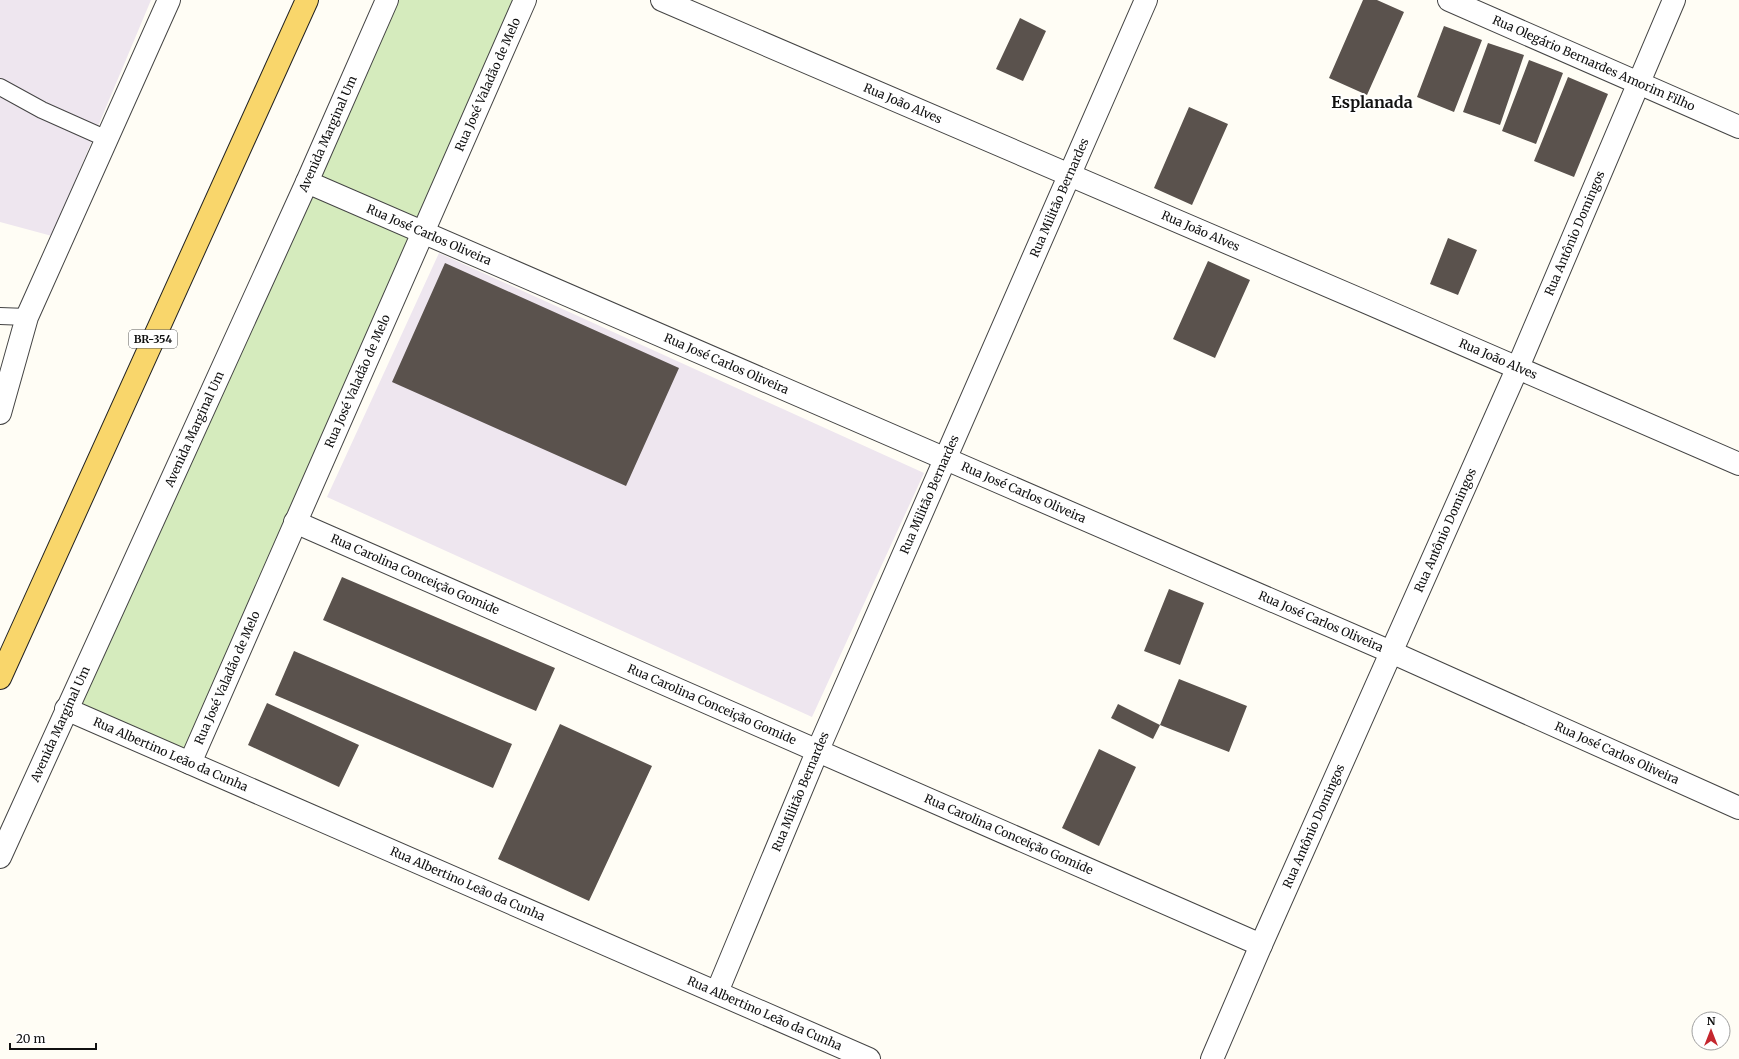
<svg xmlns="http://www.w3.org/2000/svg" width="1739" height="1059" viewBox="0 0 1739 1059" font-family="Merriweather,serif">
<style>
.industrial{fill:#eee6ef}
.green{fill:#d5ebbd}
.building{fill:#5a524d}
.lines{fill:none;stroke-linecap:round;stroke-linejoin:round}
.lane-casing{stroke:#444;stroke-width:18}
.street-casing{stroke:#444;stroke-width:24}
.primary-casing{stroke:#222;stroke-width:24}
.lane{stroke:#fff;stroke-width:16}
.street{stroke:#fff;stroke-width:22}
.primary{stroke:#f9d66b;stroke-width:22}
.labels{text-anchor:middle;stroke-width:4;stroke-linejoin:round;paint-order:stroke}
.shield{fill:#fff;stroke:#585858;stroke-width:1}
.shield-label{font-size:11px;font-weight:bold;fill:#111}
.street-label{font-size:12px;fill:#111;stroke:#fff}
.district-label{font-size:16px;font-weight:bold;fill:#111;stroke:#fff}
</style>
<rect width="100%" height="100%" fill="#fffdf5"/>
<path class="industrial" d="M0,0H151L52,236L0,222Z
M439,253L924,473L812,717L327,497Z"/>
<path class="green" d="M387,0H525L190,763L66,709Z"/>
<path class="building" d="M1363,0H1377L1404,12L1367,95L1329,78Z
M1020,18L1046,31L1023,81L996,69Z
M1444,26L1482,40L1454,112L1417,97Z
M1488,43L1524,55L1500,125L1463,112Z
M1529,60L1563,73L1536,144L1502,131Z
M1568,77L1608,94L1574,177L1534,161Z
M1189,107L1228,124L1192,205L1154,188Z
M1448,238L1477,250L1458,295L1430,284Z
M1208,261L1250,280L1215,358L1173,339Z
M445,263L679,368L626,486L392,382Z
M342,577L555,668L536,711L323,620Z
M1169,589L1204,603L1180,665L1144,651Z
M294,651L512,744L493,788L275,695Z
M1179,679L1247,706L1229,752L1160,725Z
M267,703L359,745L339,787L248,745Z
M1118,704L1160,725L1153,739L1111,718Z
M560,724L652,766L589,901L498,859Z
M1099,749L1136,767L1099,846L1062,828Z"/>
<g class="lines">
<defs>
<path id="lane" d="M0,87L42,110L107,139
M0,316L27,317"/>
<g id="street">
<path id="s1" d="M662,0C1021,155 1381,307 1739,464"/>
<path id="s2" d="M1449,0L1739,127"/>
<path id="s3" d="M307,182L1391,652L1739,808"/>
<path d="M0,413L27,317L169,0"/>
<path id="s4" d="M295,522L1261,945"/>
<path id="s5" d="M66,709L869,1059"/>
<path id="s6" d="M190,763L525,0"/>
<path id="s7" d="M0,857L307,182L387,0"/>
<path id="s8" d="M717,992L817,752L1146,0"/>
<path id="s9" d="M1212,1059L1261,945L1518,367L1674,0"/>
</g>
<path id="primary" d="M0,678L307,0"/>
</defs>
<use href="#lane" class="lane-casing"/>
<use href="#street" class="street-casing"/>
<use href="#primary" class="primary-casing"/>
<use href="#lane" class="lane"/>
<use href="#street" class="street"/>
<use href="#primary" class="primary"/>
</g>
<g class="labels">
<rect class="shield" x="129" y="330" width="48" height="18" rx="3"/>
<g class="shield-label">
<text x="153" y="343">BR-354</text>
</g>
<g class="street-label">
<text dy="4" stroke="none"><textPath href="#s2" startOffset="158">Rua Olegário Bernardes Amorim Filho</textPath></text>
<text dy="4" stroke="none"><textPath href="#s6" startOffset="741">Rua José Valadão de Melo</textPath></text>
<text dy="4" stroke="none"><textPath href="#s1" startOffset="262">Rua João Alves</textPath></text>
<text dy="4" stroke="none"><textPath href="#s7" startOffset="794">Avenida Marginal Um</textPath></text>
<text dy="4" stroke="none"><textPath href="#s8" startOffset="865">Rua Militão Bernardes</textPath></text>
<text dy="4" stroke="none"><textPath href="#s1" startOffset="586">Rua João Alves</textPath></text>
<text dy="4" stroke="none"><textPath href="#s9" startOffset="902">Rua Antônio Domingos</textPath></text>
<text dy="4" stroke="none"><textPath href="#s3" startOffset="133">Rua José Carlos Oliveira</textPath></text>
<text dy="4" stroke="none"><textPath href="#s1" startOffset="910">Rua João Alves</textPath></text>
<text dy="4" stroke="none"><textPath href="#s3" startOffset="457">Rua José Carlos Oliveira</textPath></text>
<text dy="4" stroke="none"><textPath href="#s6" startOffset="417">Rua José Valadão de Melo</textPath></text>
<text dy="4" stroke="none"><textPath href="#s7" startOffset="470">Avenida Marginal Um</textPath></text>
<text dy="4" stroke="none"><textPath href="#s3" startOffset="781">Rua José Carlos Oliveira</textPath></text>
<text dy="4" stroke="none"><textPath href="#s8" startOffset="541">Rua Militão Bernardes</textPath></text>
<text dy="4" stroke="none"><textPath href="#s9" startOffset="578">Rua Antônio Domingos</textPath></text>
<text dy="4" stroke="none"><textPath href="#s4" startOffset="131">Rua Carolina Conceição Gomide</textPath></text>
<text dy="4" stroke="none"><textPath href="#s3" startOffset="1105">Rua José Carlos Oliveira</textPath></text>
<text dy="4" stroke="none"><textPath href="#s6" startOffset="93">Rua José Valadão de Melo</textPath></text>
<text dy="4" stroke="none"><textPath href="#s4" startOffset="455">Rua Carolina Conceição Gomide</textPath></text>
<text dy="4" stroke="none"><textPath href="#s7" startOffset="146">Avenida Marginal Um</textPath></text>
<text dy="4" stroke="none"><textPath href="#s5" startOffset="114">Rua Albertino Leão da Cunha</textPath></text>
<text dy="4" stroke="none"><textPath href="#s3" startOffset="1429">Rua José Carlos Oliveira</textPath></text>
<text dy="4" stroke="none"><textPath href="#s8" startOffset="217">Rua Militão Bernardes</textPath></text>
<text dy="4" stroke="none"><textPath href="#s9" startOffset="254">Rua Antônio Domingos</textPath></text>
<text dy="4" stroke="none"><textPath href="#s4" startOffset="779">Rua Carolina Conceição Gomide</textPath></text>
<text dy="4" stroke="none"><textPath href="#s5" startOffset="438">Rua Albertino Leão da Cunha</textPath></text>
<text dy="4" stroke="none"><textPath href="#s5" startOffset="762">Rua Albertino Leão da Cunha</textPath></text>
</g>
<g class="district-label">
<text x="1372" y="108">Esplanada</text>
</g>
</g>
<g transform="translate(1711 1031)"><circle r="19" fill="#ffffff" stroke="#a0a0a0"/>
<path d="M0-3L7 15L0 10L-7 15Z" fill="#c4262e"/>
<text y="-6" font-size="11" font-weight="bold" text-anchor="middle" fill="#111111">N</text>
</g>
<path d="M10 1043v6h86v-6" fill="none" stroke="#111111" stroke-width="2"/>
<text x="16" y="1043" font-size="12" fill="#111111" stroke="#ffffff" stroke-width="3" paint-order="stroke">20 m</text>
</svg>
